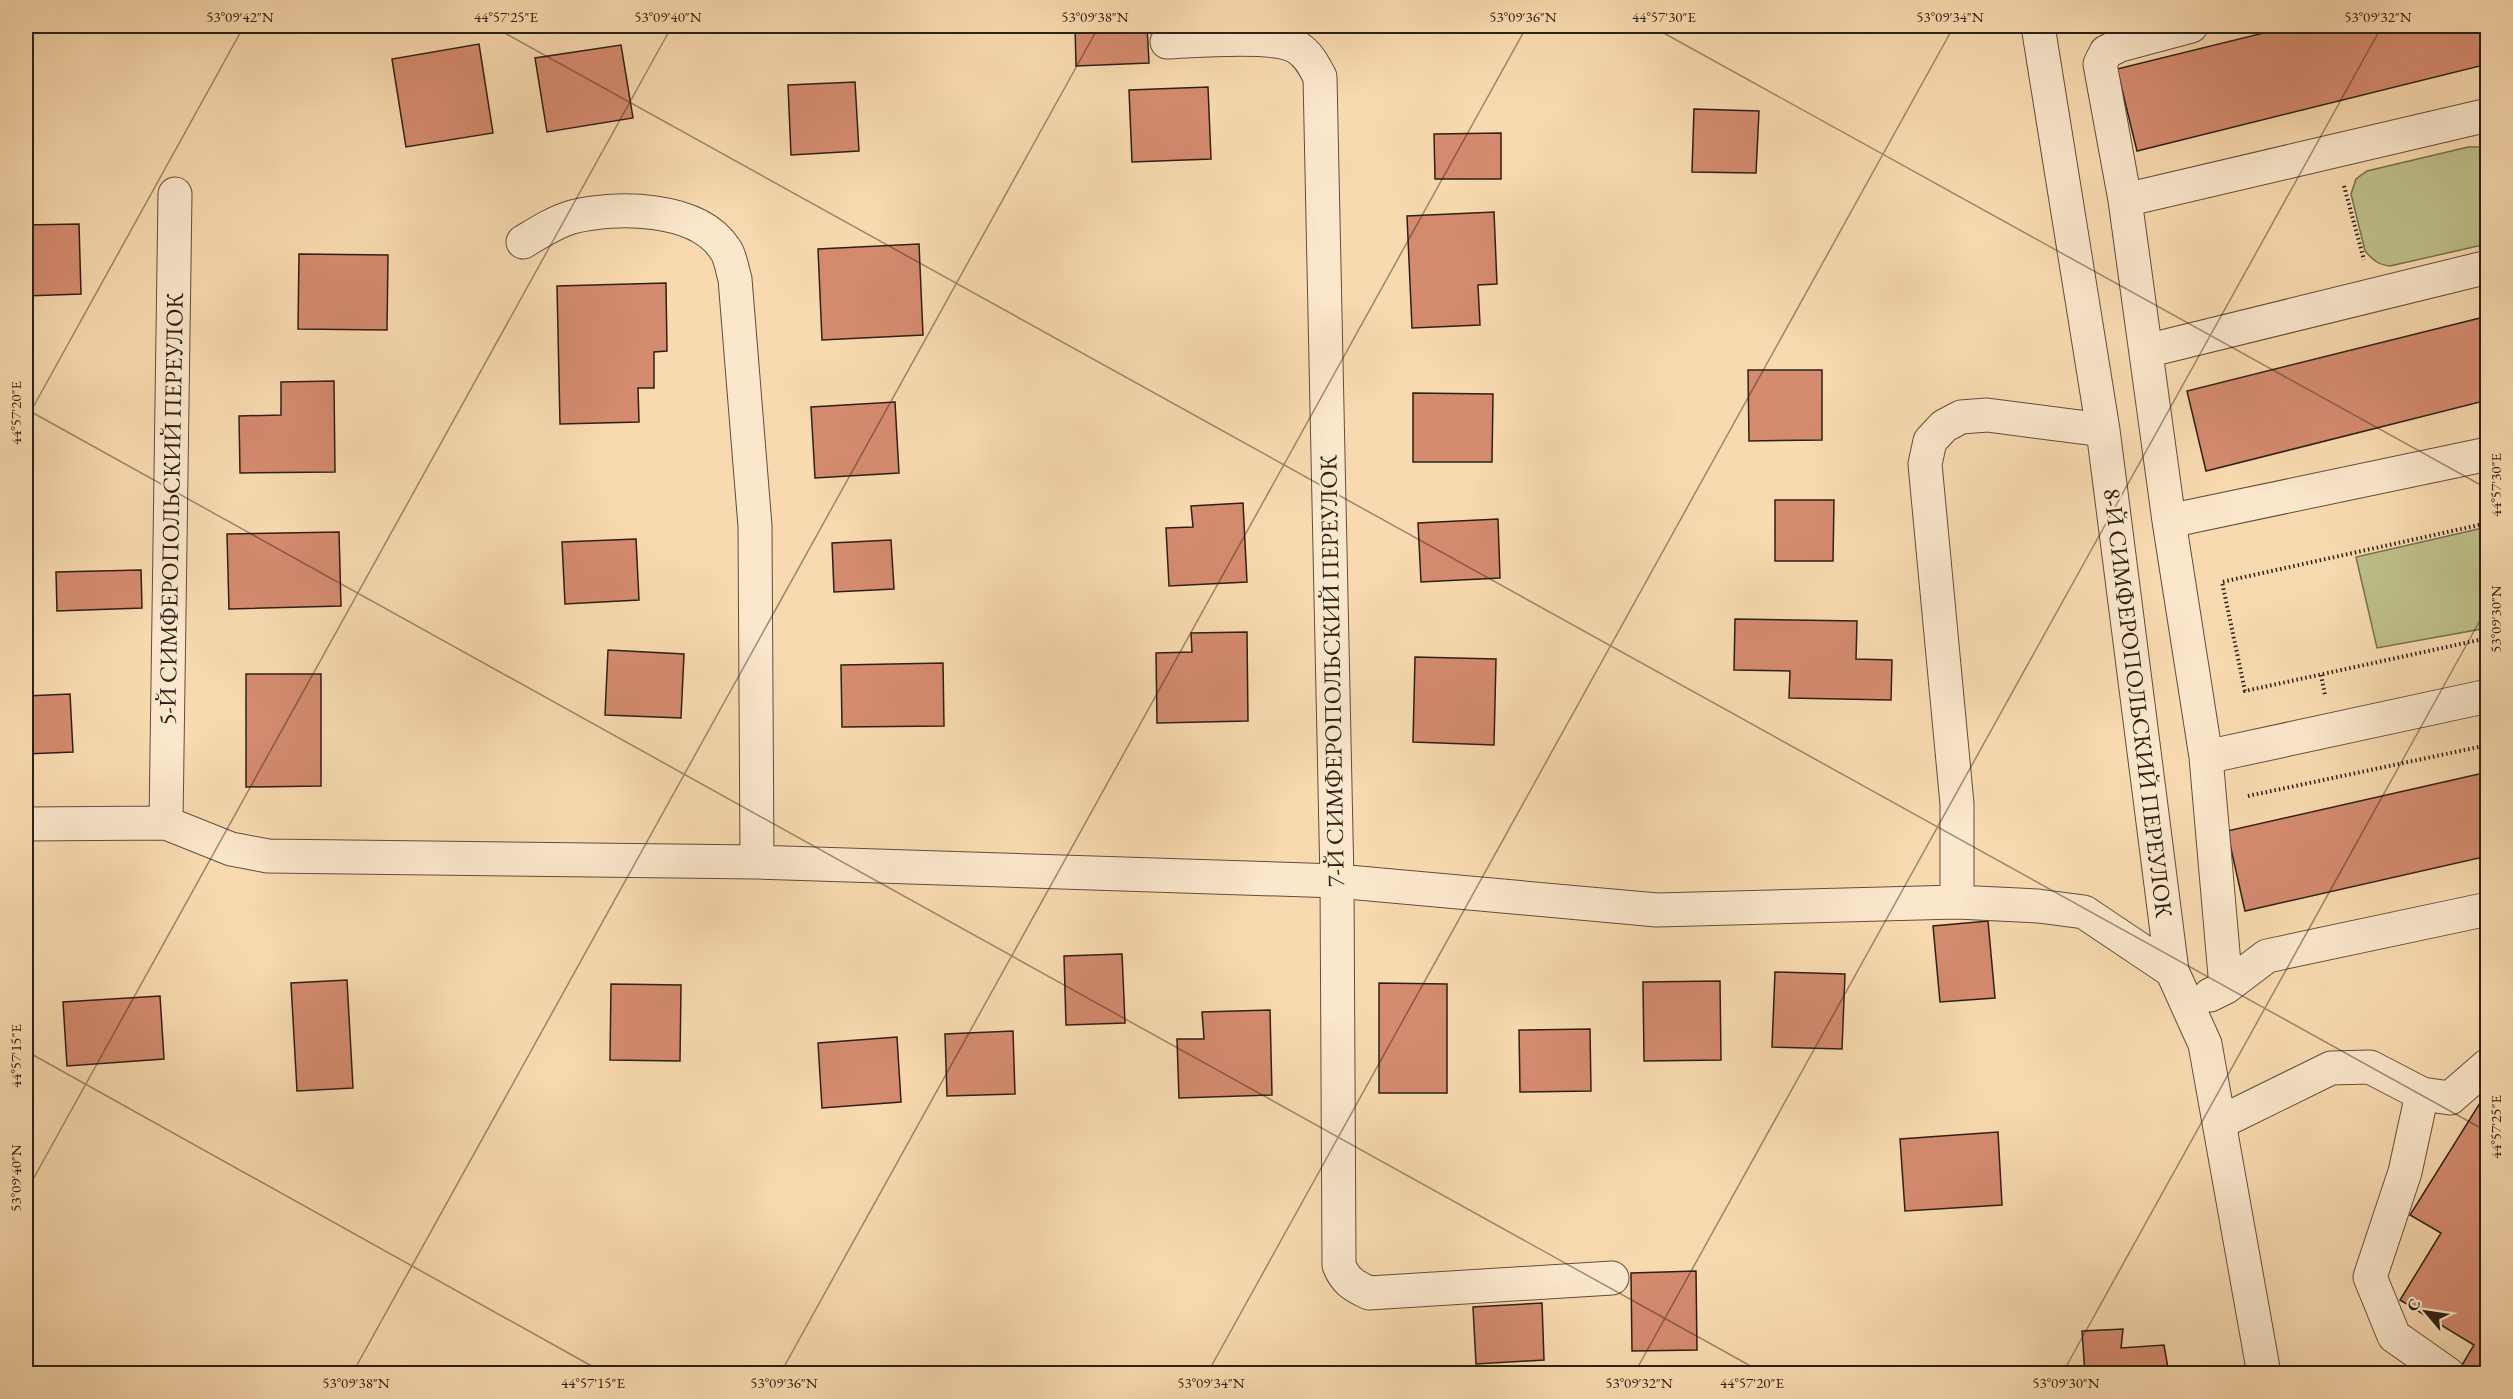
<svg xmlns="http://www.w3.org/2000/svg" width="2513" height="1399" viewBox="0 0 2513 1399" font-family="'EB Garamond',serif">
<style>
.green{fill:#bec08b;stroke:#767050;stroke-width:1.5}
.building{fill:#d58b70;stroke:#2d2015;stroke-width:1.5}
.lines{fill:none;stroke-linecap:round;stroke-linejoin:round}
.minor-casing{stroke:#604e3c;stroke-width:35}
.path{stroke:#2d2015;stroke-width:4;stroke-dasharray:1.5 3;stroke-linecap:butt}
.minor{stroke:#fbe7cc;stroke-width:33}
.ticks{fill:none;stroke:#2d2015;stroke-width:1.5;stroke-opacity:0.45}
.labels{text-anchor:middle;stroke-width:4.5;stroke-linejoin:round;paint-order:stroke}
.street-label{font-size:24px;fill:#2d2015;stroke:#fbe7cc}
.neatline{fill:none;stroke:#2d2015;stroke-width:2}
.ticks-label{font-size:15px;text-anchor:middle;fill:#2d2015}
</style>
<rect width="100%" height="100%" fill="#f9dab0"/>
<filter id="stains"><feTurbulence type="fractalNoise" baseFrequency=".00333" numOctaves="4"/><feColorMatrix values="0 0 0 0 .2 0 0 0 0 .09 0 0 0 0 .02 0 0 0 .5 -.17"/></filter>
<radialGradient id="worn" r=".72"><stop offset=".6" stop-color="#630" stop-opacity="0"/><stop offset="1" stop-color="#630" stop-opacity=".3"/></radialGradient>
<path class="green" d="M2468,147H2484L2487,149V244L2390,266C2378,265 2373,260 2365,251L2351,194L2356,179L2367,171Z
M2487,527V628L2377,648L2356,557Z"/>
<path class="building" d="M1075,26H1147L1149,63L1076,66Z
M2292,26H2488V64L2137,151L2117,69Z
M479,44L493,133L406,147L392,59Z
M621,45L633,118L547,132L535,58Z
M855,82L859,151L791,155L788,85Z
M1208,87L1211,159L1132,162L1129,90Z
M1694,109L1759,111L1756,173L1692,172Z
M1501,133V179H1435L1434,134Z
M1494,212L1497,284L1478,285L1480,325L1412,328L1407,216Z
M79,224L81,294L26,296V225Z
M919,244L923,335L822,340L818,249Z
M299,254L388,255L387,330L298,329Z
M666,283L667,351L654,352V388H638L639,422L560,424L557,286Z
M2488,316V400L2206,471L2187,391Z
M1748,370H1822V440L1749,441Z
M334,381L335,472L240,473L239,416L281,415V382Z
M1413,393L1493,394L1492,462H1413Z
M895,402L899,473L815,478L811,407Z
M1775,500H1834L1833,561H1775Z
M1243,503L1247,582L1169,586L1166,528L1193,527L1191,506Z
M1498,519L1500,578L1421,582L1418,523Z
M339,532L341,606L229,609L227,534Z
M636,539L639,600L565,604L562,542Z
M891,540L894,589L834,592L832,543Z
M141,570L142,608L57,611L56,572Z
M1735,619L1857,621L1856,659L1892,660L1891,700L1789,698L1790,671L1734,670Z
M1247,632L1248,721L1157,723L1156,653L1192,652L1191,633Z
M608,650L684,654L681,718L605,715Z
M1415,657L1496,659L1494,745L1413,742Z
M943,663L944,726L842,727L841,665Z
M246,674H321V786L246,787Z
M70,694L73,752L26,754V696Z
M2488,772V856L2245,911L2227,831Z
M1988,921L1995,998L1940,1002L1933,926Z
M1122,954L1125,1023L1066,1025L1064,956Z
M1775,972L1845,974L1842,1049L1772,1047Z
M347,980L353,1088L297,1091L291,983Z
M1720,981L1721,1060L1644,1061L1643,982Z
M1379,983L1447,984V1093H1379Z
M611,984L681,985L680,1061L610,1060Z
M160,996L164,1059L67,1066L63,1002Z
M1270,1010L1272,1095L1179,1098L1177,1039H1204L1202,1012Z
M1590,1029L1591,1091L1520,1092L1519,1030Z
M1013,1031L1015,1094L947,1096L945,1034Z
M897,1037L901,1102L822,1108L818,1043Z
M2488,1090V1374H2475L2462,1365L2474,1345L2400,1300L2441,1233L2410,1215Z
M1998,1132L2002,1205L1905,1211L1900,1139Z
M1696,1271L1697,1350L1632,1351L1631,1273Z
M1542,1303L1544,1360L1476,1364L1473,1307Z
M2123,1329L2121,1348L2164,1345L2169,1374H2085L2082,1331Z"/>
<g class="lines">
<defs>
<path id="minor" d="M2038,26L2103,430L2172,971L2205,1044L2264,1374
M2191,26L2120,45L2106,52L2100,64L2125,200L2169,521L2206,757L2226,987
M1167,42C1196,41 1276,33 1298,48C1309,55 1314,66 1320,77L1337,881L1339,1265C1345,1281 1354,1286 1369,1293L1612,1278
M2125,200L2488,115
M523,242C538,233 555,222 572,217C616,206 697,206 725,249C731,257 732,270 735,279L755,526L757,862
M2146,351L2488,267
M2169,521L2488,454
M2206,757L2488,696
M166,823L175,194
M26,824L166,823L231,849L268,856L757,862L1337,881L1657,910L1957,902L2038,906L2084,912L2172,971
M1957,902V804L1925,464L1930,441L1944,426L1961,417L1987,415L2103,430
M2210,995L2226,987L2267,956L2488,909
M2422,1094L2405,1172L2370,1277L2394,1336L2448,1374
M2221,1122L2331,1068L2370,1067L2422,1094L2450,1098L2488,1065"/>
</defs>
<use href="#minor" class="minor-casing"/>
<path class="path" d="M2344,186L2364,260
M2488,523L2222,582L2245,691L2488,638
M2321,675L2325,695
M2248,796L2488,745"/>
<use href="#minor" class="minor"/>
</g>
<path class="ticks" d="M492,26L2488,1132M1651,26L2488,489M26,409L1765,1374M26,420L244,26M26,1051L606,1374M26,1192L672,26M352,1374L1099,26M780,1374L1527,26M1207,1374L1954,26M1634,1374L2382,26M2062,1374L2488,606"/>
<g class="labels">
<g class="street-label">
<text transform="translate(171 509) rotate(-89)" y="8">5-Й СИМФЕРОПОЛЬСКИЙ ПЕРЕУЛОК</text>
<text transform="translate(1332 671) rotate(-91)" y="8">7-Й СИМФЕРОПОЛЬСКИЙ ПЕРЕУЛОК</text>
<text transform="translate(2138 703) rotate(83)" y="8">8-Й СИМФЕРОПОЛЬСКИЙ ПЕРЕУЛОК</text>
</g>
</g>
<rect width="2513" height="1399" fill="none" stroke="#f9dab0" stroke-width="66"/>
<g transform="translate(2426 1312) rotate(299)" stroke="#fbe7cc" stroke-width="4.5" paint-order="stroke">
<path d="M0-4.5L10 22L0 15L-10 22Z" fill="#2d2015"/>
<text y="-9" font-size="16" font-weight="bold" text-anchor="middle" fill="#2d2015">С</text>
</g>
<rect x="33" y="33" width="2447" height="1333" class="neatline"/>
<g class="ticks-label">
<text x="240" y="22">53°09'42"N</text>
<text x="506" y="22">44°57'25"E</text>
<text x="668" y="22">53°09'40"N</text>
<text x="1095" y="22">53°09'38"N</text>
<text x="1523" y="22">53°09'36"N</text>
<text x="1664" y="22">44°57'30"E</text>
<text x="1950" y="22">53°09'34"N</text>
<text x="2378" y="22">53°09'32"N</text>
<text transform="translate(16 413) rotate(-90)" y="5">44°57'20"E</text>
<text transform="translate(2496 485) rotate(-90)" y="5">44°57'30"E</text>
<text transform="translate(2496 619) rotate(-90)" y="5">53°09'30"N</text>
<text transform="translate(16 1056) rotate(-90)" y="5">44°57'15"E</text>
<text transform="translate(2496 1127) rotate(-90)" y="5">44°57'25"E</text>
<text transform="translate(16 1178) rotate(-90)" y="5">53°09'40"N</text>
<text x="356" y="1388">53°09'38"N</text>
<text x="593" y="1388">44°57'15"E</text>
<text x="784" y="1388">53°09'36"N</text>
<text x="1211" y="1388">53°09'34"N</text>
<text x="1639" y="1388">53°09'32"N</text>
<text x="1752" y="1388">44°57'20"E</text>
<text x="2066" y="1388">53°09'30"N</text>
</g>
<rect width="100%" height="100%" filter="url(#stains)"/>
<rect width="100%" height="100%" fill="url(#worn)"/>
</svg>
